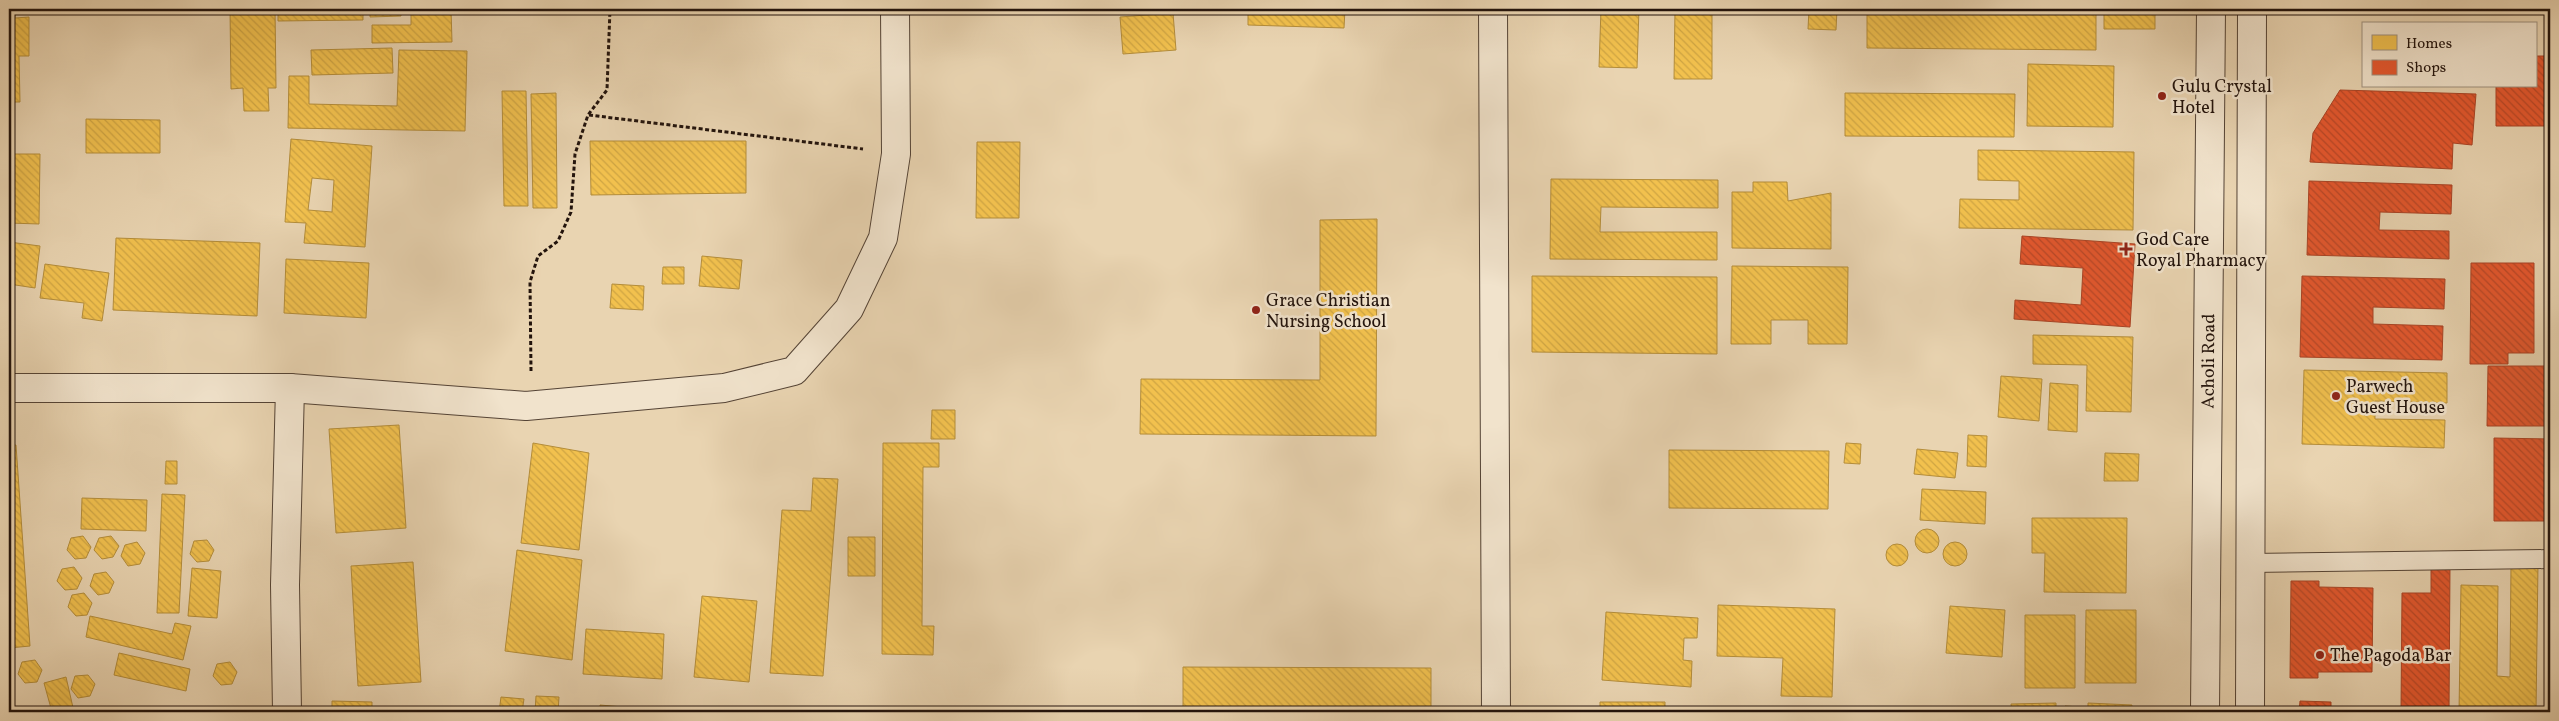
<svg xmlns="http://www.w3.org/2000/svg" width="2559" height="721" viewBox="0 0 2559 721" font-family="Vollkorn,serif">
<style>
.homes{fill:url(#homes-back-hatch);stroke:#b48d3a;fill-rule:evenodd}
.shops{fill:url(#shops-back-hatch);stroke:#aa4324}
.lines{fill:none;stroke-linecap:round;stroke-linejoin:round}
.service-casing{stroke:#544335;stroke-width:20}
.minor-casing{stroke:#544335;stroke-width:30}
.path{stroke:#22130c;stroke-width:3;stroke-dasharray:4 2.5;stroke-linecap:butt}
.service{stroke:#f1e3cc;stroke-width:18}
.minor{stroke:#f1e3cc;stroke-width:28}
.poi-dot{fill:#8f2418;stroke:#f1e3cc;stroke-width:2}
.labels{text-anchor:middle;stroke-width:5;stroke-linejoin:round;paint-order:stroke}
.poi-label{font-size:18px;fill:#22130c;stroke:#f1e3cc;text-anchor:start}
.street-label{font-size:18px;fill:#22130c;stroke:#f1e3cc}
</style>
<defs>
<pattern id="homes-back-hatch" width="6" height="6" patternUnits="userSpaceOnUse" patternTransform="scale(1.25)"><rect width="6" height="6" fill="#f2c14e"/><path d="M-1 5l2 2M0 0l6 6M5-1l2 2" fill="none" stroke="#cfa543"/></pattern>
<pattern id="shops-back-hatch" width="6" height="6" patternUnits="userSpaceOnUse" patternTransform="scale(1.25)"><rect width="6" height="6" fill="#e4572e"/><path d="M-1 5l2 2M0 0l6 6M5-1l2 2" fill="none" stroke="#b84726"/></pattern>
</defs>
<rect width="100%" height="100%" fill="#e9d4b1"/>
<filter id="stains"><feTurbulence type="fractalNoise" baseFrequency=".004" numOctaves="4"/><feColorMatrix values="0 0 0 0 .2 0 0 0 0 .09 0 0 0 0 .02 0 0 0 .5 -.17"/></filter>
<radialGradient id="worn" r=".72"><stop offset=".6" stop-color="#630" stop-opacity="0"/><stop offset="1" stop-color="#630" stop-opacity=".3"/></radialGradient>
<path class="homes" d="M9,9H15V18L29,17V56H19L20,102H10L11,146H9Z
M230,9H275L276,88H268L269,111H244L243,88L231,89Z
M278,9H363V20L278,21Z
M370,9H401V16L370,17Z
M411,9H451L452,42L372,43V25H411Z
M1248,9H1345L1344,28L1248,25Z
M1601,9H1639L1637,68L1599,67Z
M1675,9H1712V79H1674Z
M1809,9H1837L1836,30L1808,29Z
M1867,9H2096V50L1867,48Z
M2104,9H2155V29H2104Z
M1173,13L1176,50L1123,54L1120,17Z
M392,48L393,73L312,75L311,50Z
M399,50L467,51L465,131L288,128L289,76H309V104L397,106Z
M2028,64L2114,66L2113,127L2027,126Z
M502,91H526L528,206H504Z
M556,93L557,208H533L531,94Z
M1845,93L2015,94L2014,137L1845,136Z
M86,119L160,120V153H86Z
M291,139L372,146L365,247L304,243L306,223L285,222ZM312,178L334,180L332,212L308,210Z
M590,141H746V193L591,195Z
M977,142H1020L1019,218H976Z
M1978,150L2134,152L2133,230L1959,228L1960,199L2019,200V181L1978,180Z
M9,154H40L39,224L9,223Z
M1551,179L1718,180V208L1601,207L1600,232H1717V260L1550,259Z
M1753,182H1787L1788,201L1831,193V249L1732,248V192H1753Z
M1377,219L1376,436L1140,434L1141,379L1320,380V220Z
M116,238L260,243L257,316L113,310Z
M9,242L40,246L35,288L9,284Z
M702,256L742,260L739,289L699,286Z
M286,259L369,263L366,318L284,313Z
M45,264L109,273L102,321L82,318L84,303L40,298Z
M1732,266L1848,267L1847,344H1808V320H1771V344H1731Z
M663,267H684V284H662Z
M1532,276L1717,277V354L1532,352Z
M612,284L644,286L643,310L610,308Z
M2033,335L2133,337L2131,412L2086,411L2087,365L2033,364Z
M2304,370L2447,373V403L2375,401V419L2445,420L2444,448L2302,444Z
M2001,376L2042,379L2039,421L1998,417Z
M2050,383L2078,385L2077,432L2048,430Z
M932,410H955V439H931Z
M399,425L406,528L336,533L329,429Z
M1968,435L1987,436L1986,467L1967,466Z
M533,443L589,453L579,550L521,543Z
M883,443H939V467H923L922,626H934L933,655L882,654Z
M1846,443L1861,444L1860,464L1844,463Z
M9,445H16L30,646L9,648Z
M1917,449L1958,453L1955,478L1914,474Z
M1669,450L1829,451L1828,509L1669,508Z
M2105,453L2139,454L2138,481H2104Z
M166,461H177V484H165Z
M813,478L838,479L823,676L770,673L782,510L811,511Z
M1922,489L1986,492L1985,524L1920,520Z
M162,494L185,495L179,613H157Z
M82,498L147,500L146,531L81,529Z
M2032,518H2127L2126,593L2044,592L2045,553H2032Z
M1915 541a12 12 0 1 1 24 0a12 12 0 1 1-24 0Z
M83,536L91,547L86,558L75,559L67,550L71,538Z
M111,536L119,546L113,557L102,559L94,550L99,538Z
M848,537H875V576H848Z
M207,540L214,550L209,561L197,562L190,554L194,541Z
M1943 554a12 12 0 1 1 24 0a12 12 0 1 1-24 0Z
M137,542L145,553L140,564L128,566L121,556L125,545Z
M1886 555a11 11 0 1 1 22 0a11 11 0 1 1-22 0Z
M517,550L582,560L572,660L505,651Z
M413,562L421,682L358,686L351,566Z
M2511,564H2538L2536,712H2459L2461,585L2498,586L2497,676L2510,677Z
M74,567L82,578L77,589L65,590L57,581L62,569Z
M192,568L221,571L217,618L188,616Z
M106,572L114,582L109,593L98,595L90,586L94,574Z
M84,593L92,603L87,615L76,616L68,607L72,595Z
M702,596L757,601L749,682L694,677Z
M1718,605L1835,609L1832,697L1781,696L1783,658L1717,656Z
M1950,606L2005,610L2002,657L1946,653Z
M2086,610H2136V683H2085Z
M1606,612L1698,618L1697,638H1684L1683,660L1692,661L1691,687L1602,680Z
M2025,615H2075V688H2025Z
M90,616L172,634L175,623L191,626L183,660L86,637Z
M586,629L664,634L662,679L583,674Z
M119,653L190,669L186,691L114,675Z
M35,660L42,670L37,682L25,683L18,674L22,662Z
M230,662L237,672L232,684L221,685L213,676L217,664Z
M1183,667L1431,668V712H1183Z
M88,675L95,684L90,696L78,698L71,689L75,676Z
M66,677L74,712H52L44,683Z
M536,696L559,697L558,712H535Z
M501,697L524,699L522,712H499Z
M332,701L372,702V712H332Z
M1600,702H1665V712H1600Z
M2056,703V712H2012L2011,704Z
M2088,703L2132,705L2131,712H2088Z
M600,705L646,709V712H600Z
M2065,706L2080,707V712H2064Z
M474,707L483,708L487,712H468Z"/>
<path class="shops" d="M2535,56H2550V126H2496V86H2535Z
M2340,90L2476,94L2472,145L2453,143L2452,169L2310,162L2313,133Z
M2309,181L2452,185L2451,214L2380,212L2379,230L2449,231V259L2307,255Z
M2022,236L2135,244L2130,327L2014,319L2015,300L2081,305L2083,268L2020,264Z
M2471,263H2534V353H2508V364H2470Z
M2302,276L2445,279L2444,309L2373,307V324L2443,326L2442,360L2300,357Z
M2488,366H2550V426H2487Z
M2494,438L2550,439V521H2494Z
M2431,564H2450L2449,712H2401L2402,593H2431Z
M2291,581H2319V587L2373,588L2372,672H2318V678H2290Z
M2300,701L2331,702V712H2299Z"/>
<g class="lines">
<defs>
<path id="service" d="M2250,563L2550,559"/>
<g id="minor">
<path d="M1493,9L1496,712"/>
<path d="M9,388H290L526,406L724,388L794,371L849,309L883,238L896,154L895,9"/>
<path d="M287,712L285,585L290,388"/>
<path id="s1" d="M2205,712L2211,9"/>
<path d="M2250,712L2252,9"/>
</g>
</defs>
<use href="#service" class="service-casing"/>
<use href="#minor" class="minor-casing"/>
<path class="path" d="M589,115L863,149
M531,371L530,282L538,256L558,241L571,212L575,154L588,115L607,90L610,9"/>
<use href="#service" class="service"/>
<use href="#minor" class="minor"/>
</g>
<g class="poi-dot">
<circle cx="2162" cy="96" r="5"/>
<path d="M2123.5 241.5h5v5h5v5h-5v5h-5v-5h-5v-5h5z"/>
<circle cx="1256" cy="310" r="5"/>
<circle cx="2336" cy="396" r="5"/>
<circle cx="2320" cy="655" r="5"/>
</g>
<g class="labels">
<g class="poi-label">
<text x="2172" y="92">Gulu Crystal<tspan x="2172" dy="21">Hotel</tspan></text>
<text x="2136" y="245">God Care<tspan x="2136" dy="21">Royal Pharmacy</tspan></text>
<text x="1266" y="306">Grace Christian<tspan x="1266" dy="21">Nursing School</tspan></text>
<text x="2346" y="392">Parwech<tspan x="2346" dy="21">Guest House</tspan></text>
<text x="2330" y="661">The Pagoda Bar</text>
</g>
<g class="street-label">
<text dy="6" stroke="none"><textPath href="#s1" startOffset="351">Acholi Road</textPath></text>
</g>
</g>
<rect width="2559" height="721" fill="none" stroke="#e9d4b1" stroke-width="30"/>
<rect x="10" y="10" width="2539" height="701" fill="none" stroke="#22130c" stroke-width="2.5"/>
<rect x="15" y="15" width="2529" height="691" fill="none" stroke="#22130c"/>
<rect x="2362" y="22" width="175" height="65" fill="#f1e3cc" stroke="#9e907f"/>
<rect x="2372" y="35" width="25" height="15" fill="#f2c14e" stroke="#9e907f"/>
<text x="2406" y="48" font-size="15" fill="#22130c">Homes</text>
<rect x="2372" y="60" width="25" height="15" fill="#e4572e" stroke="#9e907f"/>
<text x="2406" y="72" font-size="15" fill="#22130c">Shops</text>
<rect width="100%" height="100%" filter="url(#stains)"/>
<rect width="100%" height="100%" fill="url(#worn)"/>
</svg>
